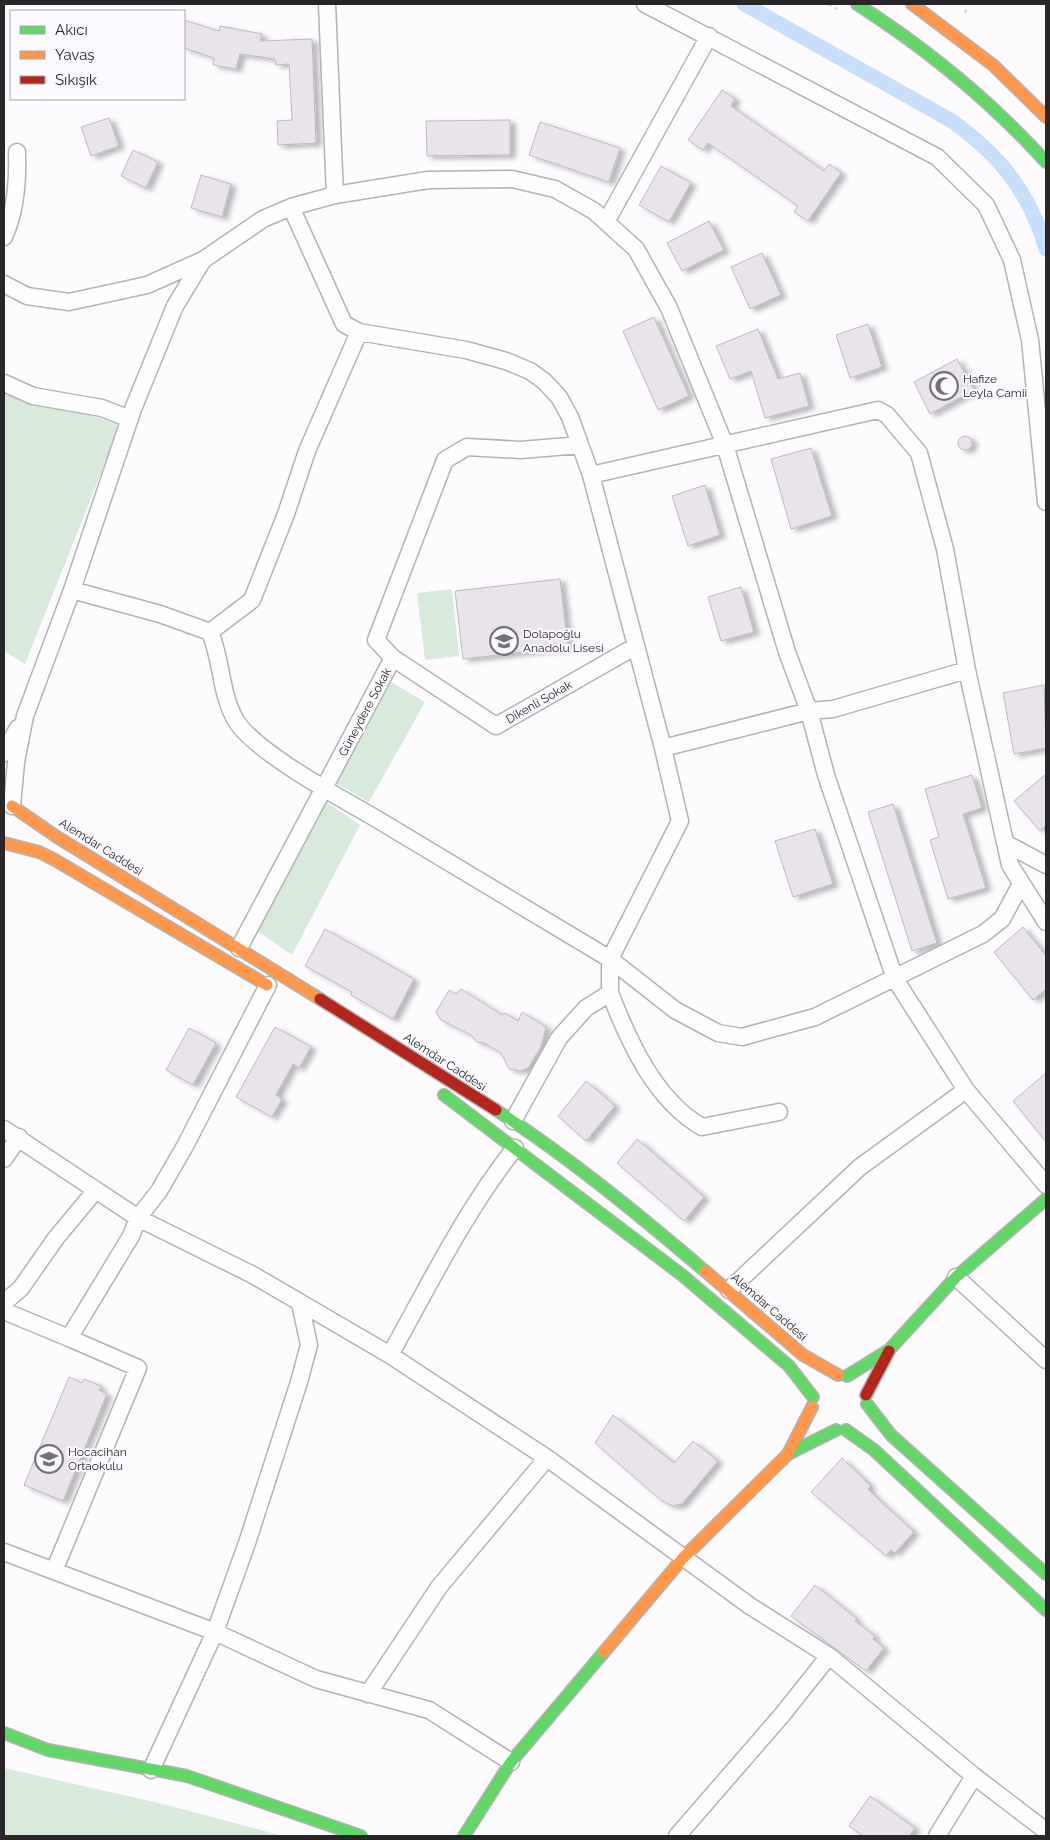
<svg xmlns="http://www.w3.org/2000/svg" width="1050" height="1840" viewBox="0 0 1050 1840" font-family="Raleway,sans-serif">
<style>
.green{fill:#d8eadb}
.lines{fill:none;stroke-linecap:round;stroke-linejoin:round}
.canal{stroke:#c7dffa;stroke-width:15}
.building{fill:#e9e3ec;stroke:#bcbabc;filter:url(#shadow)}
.street-casing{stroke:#b3b2b4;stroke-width:19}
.fast-casing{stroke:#b3b2b4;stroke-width:14}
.slow-casing{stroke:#b3b2b4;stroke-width:14}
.jam-casing{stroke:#b3b2b4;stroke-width:14}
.path{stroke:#d8d7d9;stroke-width:2.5;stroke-dasharray:4 4;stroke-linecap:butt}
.street{stroke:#fffeff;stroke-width:16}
.fast{stroke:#63d668;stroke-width:11}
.slow{stroke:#ff974d;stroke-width:11}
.jam{stroke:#b3261e;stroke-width:11}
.labels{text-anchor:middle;stroke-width:4;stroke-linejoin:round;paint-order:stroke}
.poi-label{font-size:12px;fill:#282629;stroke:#fdfaff;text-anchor:start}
.street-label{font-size:12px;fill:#282629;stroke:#fdfaff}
</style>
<defs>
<filter id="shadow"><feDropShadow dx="5.5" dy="3" stdDeviation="2.5" flood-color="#0004"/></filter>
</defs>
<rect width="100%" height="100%" fill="#fdfbfe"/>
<path class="green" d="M4,390L78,411L120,425L25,664L4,651Z
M452,589L459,656L425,660L417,593Z
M391,682L425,702L369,802L334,782Z
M325,801L360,825L292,955L256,930Z
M4,1768L163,1804L283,1836H4Z"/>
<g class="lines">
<path class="canal" d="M744,4L952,121C1000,156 1029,191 1046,249"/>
</g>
<path class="building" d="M184,20L219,31L220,26L262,34L260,41L312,39L316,143L278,145L277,121L292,120L289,64L276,65L275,59L240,54L236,69L213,65L214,58L184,48Z
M722,90L735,99L731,106L824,171L829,164L841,173L808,221L794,212L798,206L708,143L703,150L688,140Z
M109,118L119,146L91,156L81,127Z
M510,120V155L427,156L426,121Z
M540,122L620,148L609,182L529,155Z
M133,150L158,162L146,188L121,176Z
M661,166L691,183L669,222L639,205Z
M201,175L231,184L222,217L191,208Z
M709,221L724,250L682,271L667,243Z
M762,253L781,295L750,309L731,267Z
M654,317L689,396L658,410L623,331Z
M868,324L882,367L850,378L836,335Z
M758,329L778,379L800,373L809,406L765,418L751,371L730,379L716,346Z
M957,359L974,390L930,414L914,382Z
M958 443a7 7 0 1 1 14 0a7 7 0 1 1-14 0Z
M811,448L832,516L791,529L771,459Z
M705,485L720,535L688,546L672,496Z
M560,579L568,647L463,659L455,591Z
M741,587L754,632L721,641L708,597Z
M1044,685L1046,748L1014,754L1003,693Z
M1046,774V825L1040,831L1014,801Z
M972,775L982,808L963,814L986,888L948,899L930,840L939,837L925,789Z
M893,804L937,943L912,951L868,812Z
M815,829L833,884L793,897L775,841Z
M1023,927L1046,956V989L1033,1000L994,952Z
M325,929L414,979L393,1019L351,995L352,992L305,966Z
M461,989L502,1015L505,1013L518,1021L522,1012L546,1027L541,1047L528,1068L521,1071L509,1069L501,1053L484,1043L477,1042L471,1035L441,1020L436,1012L449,990L456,994Z
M275,1027L311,1047L299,1068L293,1064L276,1095L282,1099L272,1117L236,1097Z
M189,1028L216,1043L193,1085L166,1070Z
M1046,1073V1142L1013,1101Z
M586,1081L615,1106L586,1141L558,1116Z
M637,1139L704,1197L684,1221L617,1163Z
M69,1377L82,1383L84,1379L101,1386L99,1390L107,1394L63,1501L24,1485Z
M613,1415L674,1463L693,1441L718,1461L682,1504L673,1506L662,1501L595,1443Z
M842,1458L871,1486L868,1489L880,1501L914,1532L895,1553L891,1550L886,1556L811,1492Z
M815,1585L857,1619L855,1621L875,1636L873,1639L884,1648L866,1671L791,1616Z
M870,1796L915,1828L909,1836H863L849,1826Z"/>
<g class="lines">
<defs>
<path id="street" d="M327,4L335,195
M645,4L937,157L986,205L1012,260L1030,340L1046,502
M291,207L344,324L359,332L466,350L506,361L530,371L544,381L559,397L570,417L591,475L663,748L680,821L610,959L675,1010L718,1033L742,1037L815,1017L983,934L1002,919L1021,884
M606,222L709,36
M4,237C16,211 18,181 17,152
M4,284L27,296L69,302L147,285L203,260L263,219L291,207L335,195L428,180L512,179L555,189L594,211L636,249L669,308L725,445L787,652L809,711L826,775L895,979L966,1090L1046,1185
M4,383L33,396L102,408L130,419
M591,475L878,410L887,415L919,453L945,549L967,670L1010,865L1046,922
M72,590L160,614L210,632C222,660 220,692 235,719C252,750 337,796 370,815C450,863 530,911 610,959V993L586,1008L559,1038L513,1121
M210,632L252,600L286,514L307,451L359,332
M393,658L496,726L636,646
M663,748L809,711L833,709L967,670
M4,753L18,728
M12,806L16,762L25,716L72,590L133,409L175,306L203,260
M1005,843L1046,865
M239,948L393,658L376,640L445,460L467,447L521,450L580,445
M610,993C629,1042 655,1100 702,1127L779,1112
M4,1129L138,1218L253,1275L390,1355L547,1458L750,1606L829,1656L974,1776L1046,1831
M4,1159L19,1137
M956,1277L1046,1360
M729,1290L860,1167L966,1090
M4,1303L21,1288L56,1238L96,1190
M4,1311L69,1338L131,1236L138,1218L159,1191L185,1146L268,985
M390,1355C429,1285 465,1211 515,1148
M4,1552L215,1632L316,1679L429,1710L511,1762
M54,1571L138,1368L69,1338
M368,1694L439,1587L547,1458
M151,1770L215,1632L247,1543L299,1382L309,1345L300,1303
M677,1836L782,1715L829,1656
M937,1836L974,1776"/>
<path id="fast" d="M857,4C927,49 990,100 1046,162
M444,1095L682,1275L789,1366L813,1397
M496,1110C570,1158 638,1214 705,1271
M847,1376L889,1350L956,1277L1046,1199
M867,1404L891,1435L1046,1574
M846,1430L874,1450L1046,1610
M788,1454L836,1430
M4,1733L48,1750L187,1776L361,1836
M464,1836L511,1762L604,1652"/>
<path id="slow" d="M912,4L993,65L1046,117
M12,806L57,837L320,999
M4,843L39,852L55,860L267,985
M705,1271L803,1355L838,1375
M604,1652L683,1558L788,1454L812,1407"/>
<path id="jam" d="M320,999L496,1110
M866,1395L889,1351"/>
</defs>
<use href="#street" class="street-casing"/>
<use href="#fast" class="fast-casing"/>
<use href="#slow" class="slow-casing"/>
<use href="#jam" class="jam-casing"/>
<path class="path" d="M828,4L837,9
M965,13L968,4"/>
<use href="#street" class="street"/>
<use href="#fast" class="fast"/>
<use href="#slow" class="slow"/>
<use href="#jam" class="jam"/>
</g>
<defs>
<symbol id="mosque-ring" viewBox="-11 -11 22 22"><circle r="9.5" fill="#fdfaff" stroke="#737174" stroke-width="1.5"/><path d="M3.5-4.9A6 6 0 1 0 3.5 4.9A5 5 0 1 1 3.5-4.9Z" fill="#737174"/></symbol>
<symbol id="school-ring" viewBox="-11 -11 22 22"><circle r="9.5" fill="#fdfaff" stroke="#737174" stroke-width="1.5"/><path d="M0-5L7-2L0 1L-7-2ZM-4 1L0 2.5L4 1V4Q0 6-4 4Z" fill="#737174"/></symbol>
</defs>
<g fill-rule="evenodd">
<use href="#mosque-ring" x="928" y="370" width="32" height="32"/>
<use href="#school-ring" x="488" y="625" width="32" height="32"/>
<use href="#school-ring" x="33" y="1443" width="32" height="32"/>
</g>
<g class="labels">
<g class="poi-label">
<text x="963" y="383">Hafize<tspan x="963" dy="14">Leyla Camii</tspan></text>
<text x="523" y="638">Dolapoğlu<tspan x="523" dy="14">Anadolu Lisesi</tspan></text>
<text x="68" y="1456">Hocacihan<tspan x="68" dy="14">Ortaokulu</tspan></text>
</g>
<g class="street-label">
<text transform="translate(539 702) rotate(-30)" y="4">Dikenli Sokak</text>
<text transform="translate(365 712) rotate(-62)" y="4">Güneydere Sokak</text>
<text transform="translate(101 847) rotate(32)" y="4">Alemdar Caddesi</text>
<text transform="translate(445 1062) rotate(33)" y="4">Alemdar Caddesi</text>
<text transform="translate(769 1307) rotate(41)" y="4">Alemdar Caddesi</text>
</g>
</g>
<rect width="1050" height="1840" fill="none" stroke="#282629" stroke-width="10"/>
<rect x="10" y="10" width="175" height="90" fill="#fdfaff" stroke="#a8a5a9"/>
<rect x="20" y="26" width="25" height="8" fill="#63d668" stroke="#a8a5a9"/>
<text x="55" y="35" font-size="15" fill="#282629">Akıcı</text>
<rect x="20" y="51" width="25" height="8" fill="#ff974d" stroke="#a8a5a9"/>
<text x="55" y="60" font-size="15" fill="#282629">Yavaş</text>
<rect x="20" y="76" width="25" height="8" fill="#b3261e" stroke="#a8a5a9"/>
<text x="55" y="85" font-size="15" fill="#282629">Sıkışık</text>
</svg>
